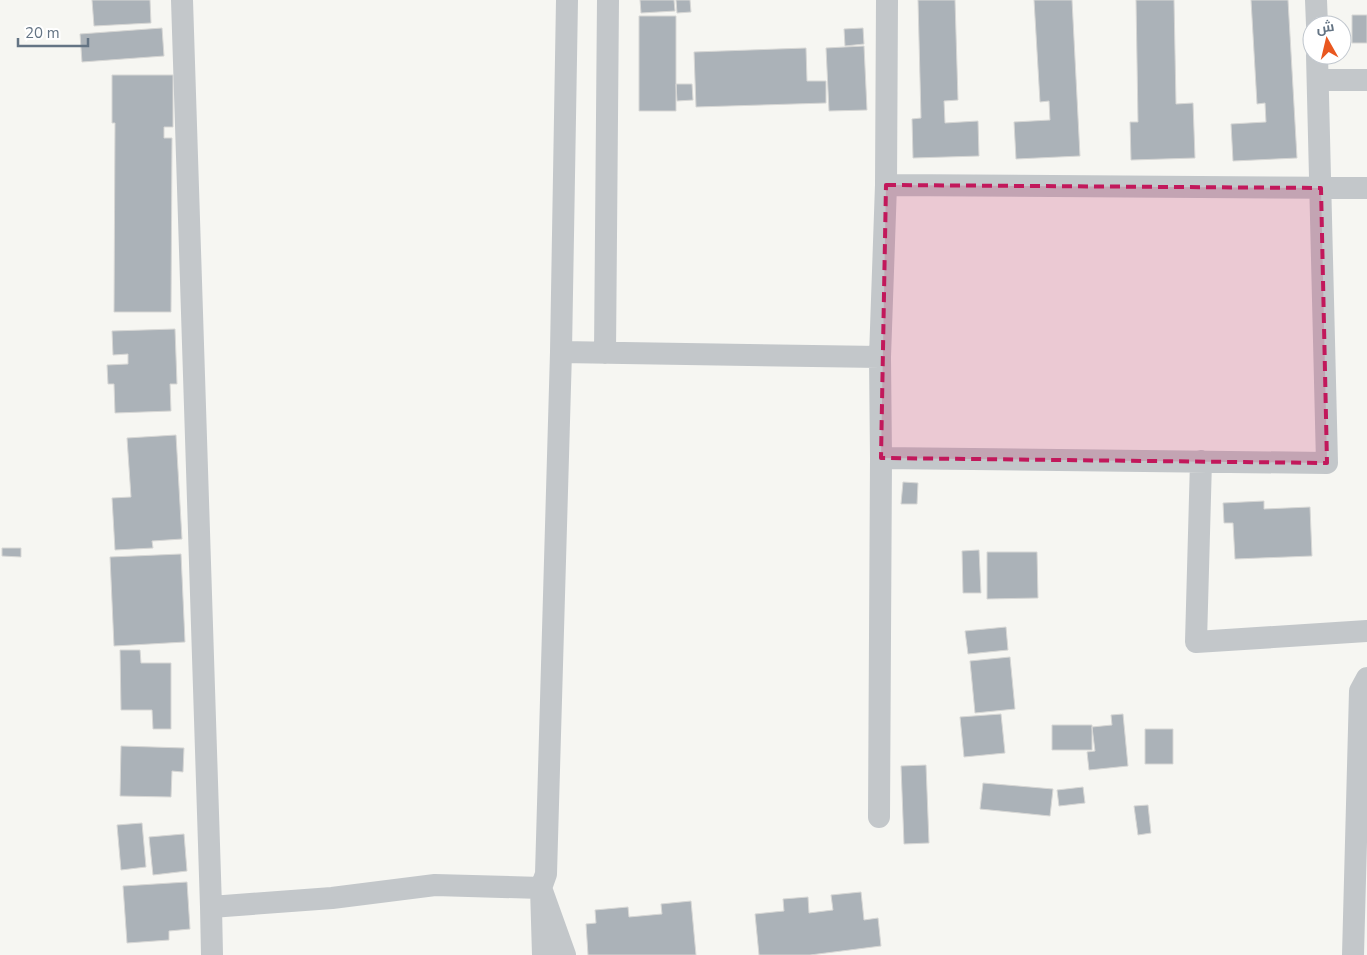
<svg xmlns="http://www.w3.org/2000/svg" width="1367" height="955" viewBox="0 0 1367 955" font-family="'Nunito Sans',Cairo,sans-serif">
<style>
.building{fill:#abb2b8;stroke:#d7d7d5}
.lines{fill:none;stroke-linecap:round;stroke-linejoin:round}
.minor{stroke:#c3c7ca;stroke-width:22}
.marked{fill:#c2185b;fill-opacity:0.2;stroke:#c2185b;stroke-width:4;stroke-dasharray:10 6;stroke-linejoin:round}
</style>
<rect width="100%" height="100%" fill="#f6f6f2"/>
<path class="building" d="M92,0H150L151,23L94,26Z
M640,0H674L675,11L641,13Z
M676,0H690L691,12L677,13Z
M918,0H955L958,100L944,101L945,123L978,121L979,156L913,158L912,119L921,118Z
M1034,0H1072L1080,156L1016,159L1014,122L1050,120L1049,101L1040,102Z
M1136,0H1174L1176,104L1193,103L1195,158L1131,160L1130,122H1138Z
M1251,0H1288L1297,158L1233,161L1231,124L1266,122L1265,103L1257,104Z
M1352,15H1367V43H1352Z
M639,16H676V111H639Z
M162,28L164,56L82,62L80,34Z
M863,28L864,44L845,46L844,29Z
M864,46L867,110L829,111L826,48Z
M806,48L807,81H826V103L696,107L694,52Z
M112,75H173V127H164V138H172L171,312H114L115,123H112Z
M676,84H692L693,100L677,101Z
M175,329L177,384H170L171,411L115,413L114,384H108L107,365L128,364V354L113,355L112,331Z
M176,435L182,539L152,541L153,548L115,550L112,498L131,497L127,438Z
M903,482L918,483L917,504H901Z
M1264,501V509L1310,507L1312,556L1235,559L1233,523H1224L1223,503Z
M2,548H21V557L2,556Z
M979,550L981,593H963L962,551Z
M987,552H1037L1038,598L987,599Z
M181,554L185,642L114,646L110,557Z
M1006,627L1008,650L968,654L965,631Z
M120,650H140L141,663H171V729H153L152,710H121Z
M1010,657L1015,709L975,713L970,661Z
M1001,714L1005,753L964,757L960,717Z
M1123,714L1128,766L1089,770L1087,752L1095,751L1092,727L1112,725L1111,715Z
M1052,725H1092V750H1052Z
M1145,729H1173V764H1145Z
M121,746L184,748L183,772L172,771L171,797L120,796Z
M926,765L929,843L904,844L901,766Z
M983,783L1053,789L1050,816L980,809Z
M1083,787L1085,803L1059,806L1057,790Z
M1148,805L1151,833L1138,835L1134,806Z
M142,823L146,867L121,870L117,825Z
M184,834L187,871L153,875L149,837Z
M187,882L190,929L169,931V940L127,943L123,886Z
M861,892L864,920L878,918L881,946L810,955H759L755,914L784,911L783,899L808,897L809,913L833,910L831,895Z
M691,901L696,955H588L586,924L596,923L595,910L628,907L629,917L662,914L661,904Z"/>
<g class="lines">
<path class="minor" d="M182,0L211,907L212,955
M1316,0L1317,25
M1318,80H1367
M886,185L887,0
M561,352L880,357L886,185L1367,188
M605,353L608,0
M880,357L881,458L1327,463L1317,55
M1201,461L1196,642L1367,631
M879,817L881,458
M211,907L332,898L435,885L541,888L565,955
M543,955L541,888L546,874L561,352L567,0
M1353,955L1360,691L1367,678"/>
</g>
<path class="marked" d="M886,185L1321,188L1327,463L881,458Z"/>
<g transform="translate(1327 40) rotate(352)"><circle r="24" fill="#ffffff" stroke="#c1c7ce"/>
<path d="M0-4L9 19L0 12L-9 19Z" fill="#e9571f"/>
<text y="-8" font-size="14" font-weight="bold" text-anchor="middle" fill="#647484">ش</text>
</g>
<path d="M18 38v8h70v-8" fill="none" stroke="#647484" stroke-width="2.5"/>
<text x="25" y="38" font-size="15" fill="#647484" stroke="#ffffff" stroke-width="4" paint-order="stroke">20 m</text>
</svg>
